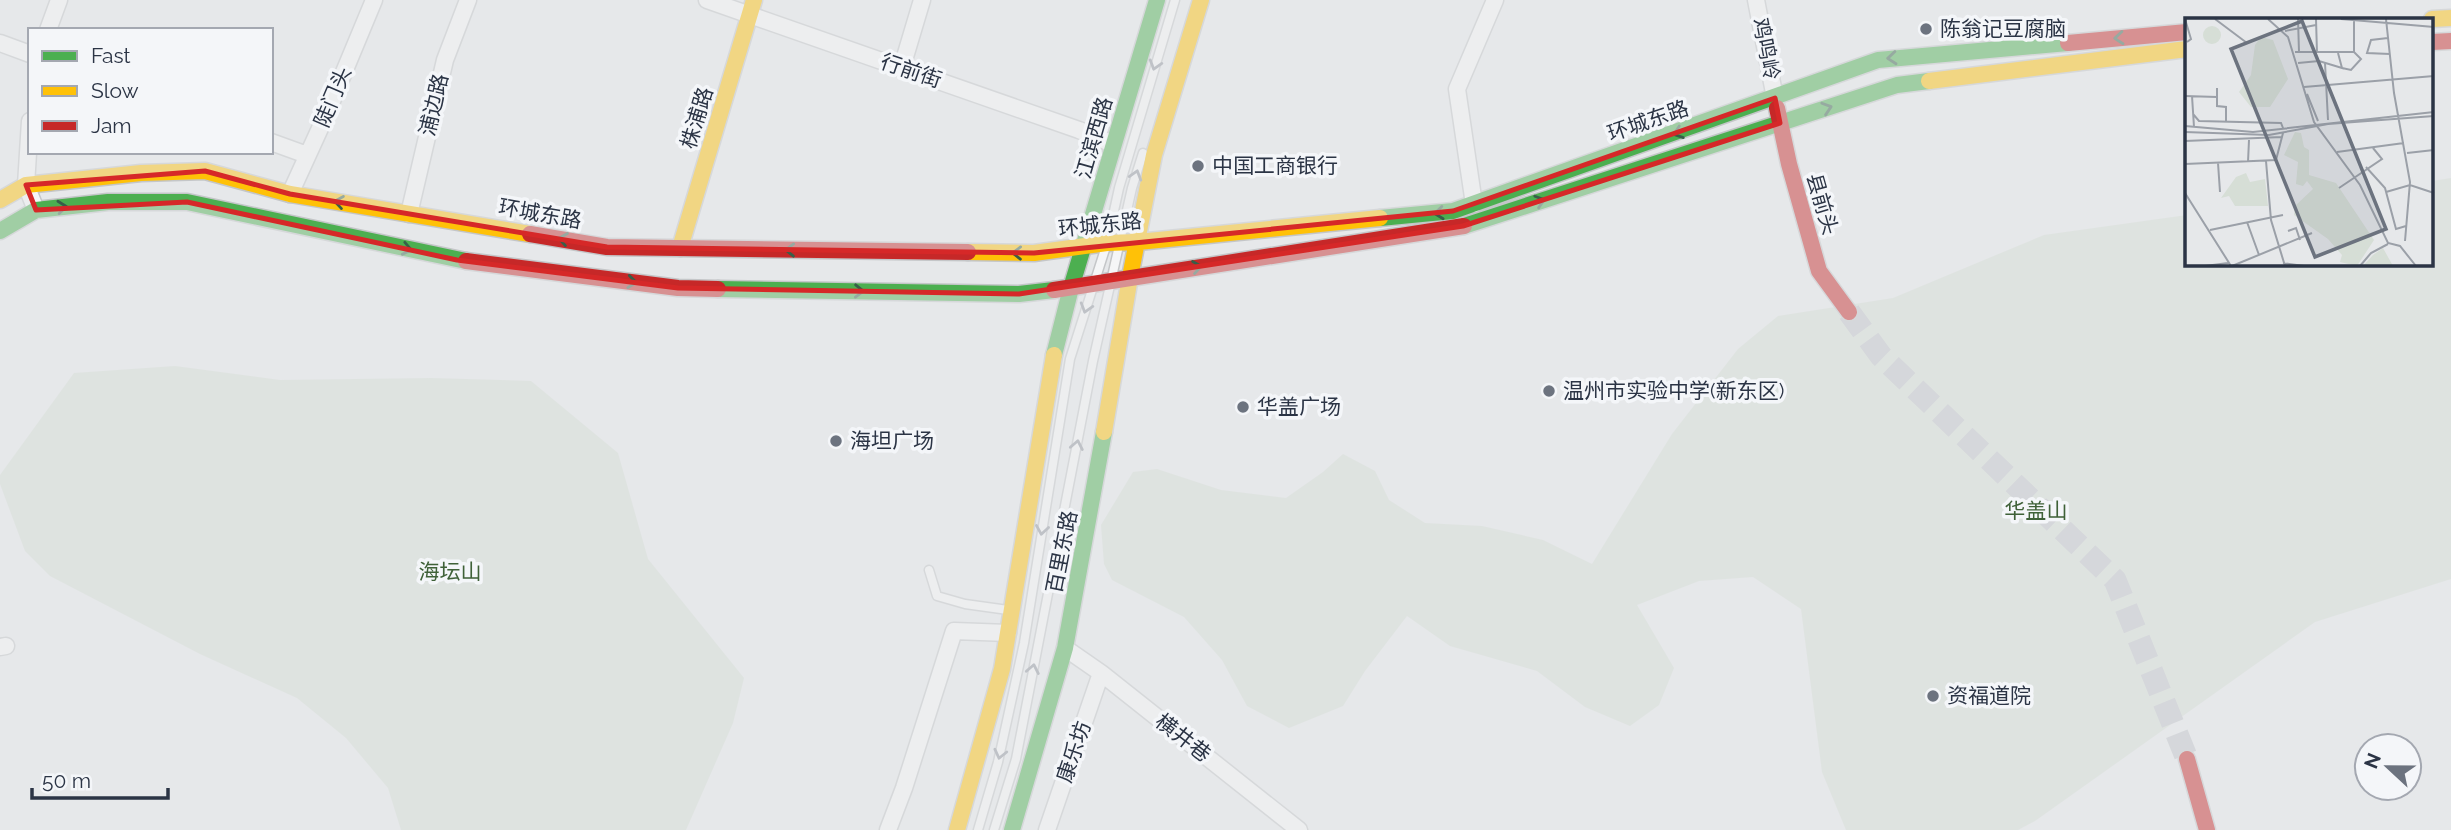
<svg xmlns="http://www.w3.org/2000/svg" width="2451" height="830" viewBox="0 0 2451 830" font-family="Raleway,'Noto Sans SC',sans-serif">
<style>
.green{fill:#d6ded6}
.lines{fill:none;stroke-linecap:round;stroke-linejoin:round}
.secondary-tunnel{stroke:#c1c4c9;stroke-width:23;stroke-dasharray:23 11;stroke-linecap:butt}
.lane-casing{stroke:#c4c6c8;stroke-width:11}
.street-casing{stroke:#c4c6c8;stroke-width:19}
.fast-casing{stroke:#c4c6c8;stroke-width:19}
.slow-casing{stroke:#c4c6c8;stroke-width:19}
.jam-casing{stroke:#c4c6c8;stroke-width:19}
.lane{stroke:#f5f6f7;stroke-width:8}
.street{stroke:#f5f6f7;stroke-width:16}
.fast{stroke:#4caf50;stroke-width:16}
.slow{stroke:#ffc107;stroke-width:16}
.jam{stroke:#c62828;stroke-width:16}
.oneway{stroke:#375f49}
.oneway2{stroke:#90959e}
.marked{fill:none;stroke:#d62828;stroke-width:5;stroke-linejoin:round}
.poi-dot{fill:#6c737f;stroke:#f4f6f9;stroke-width:2.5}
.labels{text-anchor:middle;stroke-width:7;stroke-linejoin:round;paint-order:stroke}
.poi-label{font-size:21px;fill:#2b3445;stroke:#f4f6f9;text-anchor:start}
.street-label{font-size:21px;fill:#2b3445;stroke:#f4f6f9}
.park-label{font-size:21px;fill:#3f6138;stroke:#f4f6f9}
.inset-road{fill:none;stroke:#9ba0a8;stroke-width:2}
.view{fill:#6c737f;fill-opacity:0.15;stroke:#6c737f;stroke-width:3.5}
.inset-edge{fill:none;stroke:#2b3445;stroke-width:3.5}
</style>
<rect width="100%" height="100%" fill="#e6e8ea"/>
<path class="green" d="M2451,178V579L2315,622L2035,821L2018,830H1846L1822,772L1801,609L1753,577L1699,581L1637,605L1674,668L1659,705L1630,726L1585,707L1537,671L1450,646L1407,616L1365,671L1343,706L1289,728L1247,706L1222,660L1184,617L1112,580L1104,564L1101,525L1133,472L1157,469L1221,490L1286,498L1323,472L1343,454L1375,471L1389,500L1425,523L1482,526L1543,540L1592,564L1672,434L1738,349L1778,316L1893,298L2044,235L2187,215V264H2432V181Z
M175,366L280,380L431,378L531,381L618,453L648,559L744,678L733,723L686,830H401L388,788L346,738L297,698L200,654L50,576L25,551L0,484V475L74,373Z"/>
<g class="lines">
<path class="secondary-tunnel" d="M1849,312L1881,356L2115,580L2187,759"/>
<defs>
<path id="lane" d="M929,570L937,596L965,604L1008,610
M978,830L998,762L1024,643L1070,359L1107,243L1119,188L1175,0
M994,830L1016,759L1093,361L1132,188L1143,153"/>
<path id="street" d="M707,0L1079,130L1113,144
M1756,0L1775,98
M48,30L59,0
M0,43L30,54
M902,67L922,0
M30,121L26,185L36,210
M271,142L307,155
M290,194L327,113L374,0
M1474,204L1457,89L1495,0
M409,214L445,60L468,0
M0,647L6,646
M1065,648L1101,673L1299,830
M888,830L904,788L954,631L1008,633
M1047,830L1101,673"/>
<path id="fast" d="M1380,218L1453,211L1878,60L2068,43
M1464,226L1897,85L1929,81
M0,231L36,210L108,202H187L466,261
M718,289L1019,294L1054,290
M1054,355L1071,288L1157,0
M1012,830L1065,648L1104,432"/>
<path id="slow" d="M2432,19L2451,18
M1929,81L2187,49
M0,200L26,185L141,173L205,171L290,194L530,234
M680,248L754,0
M968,252L1034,253L1107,243L1138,242L1380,218
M1104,432L1130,277L1154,155L1201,0
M957,830L1002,669L1054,355"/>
<path id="jam" d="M2432,42L2451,41
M2068,43L2187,32
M1777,108L1789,164L1819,271L1849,312
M530,234L607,247L968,252
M466,261L678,288L718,289
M1054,290L1464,226
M2187,759L2207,830"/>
</defs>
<use href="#lane" class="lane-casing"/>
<use href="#street" class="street-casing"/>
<use href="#fast" class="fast-casing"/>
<use href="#slow" class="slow-casing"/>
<use href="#jam" class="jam-casing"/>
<use href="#lane" class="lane"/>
<use href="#street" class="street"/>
<use href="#fast" class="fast"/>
<use href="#slow" class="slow"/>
<use href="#jam" class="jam"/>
</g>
<defs><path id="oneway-chevron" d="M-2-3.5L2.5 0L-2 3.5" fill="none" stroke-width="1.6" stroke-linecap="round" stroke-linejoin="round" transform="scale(1.75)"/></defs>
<g class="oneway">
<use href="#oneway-chevron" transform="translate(2119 38) rotate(175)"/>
<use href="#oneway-chevron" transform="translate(1892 58) rotate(175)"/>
<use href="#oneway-chevron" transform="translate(1827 108) rotate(-18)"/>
<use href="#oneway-chevron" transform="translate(1678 133) rotate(161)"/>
<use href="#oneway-chevron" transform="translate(1540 201) rotate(-18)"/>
<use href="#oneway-chevron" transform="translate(339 202) rotate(-171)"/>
<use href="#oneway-chevron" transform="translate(62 207) rotate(-6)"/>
<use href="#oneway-chevron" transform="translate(1439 213) rotate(174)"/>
<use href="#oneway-chevron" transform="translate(563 239) rotate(-170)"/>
<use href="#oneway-chevron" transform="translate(407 249) rotate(12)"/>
<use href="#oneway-chevron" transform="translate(790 250) rotate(-179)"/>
<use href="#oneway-chevron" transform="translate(1017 253) rotate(-179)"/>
<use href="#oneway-chevron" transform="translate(1197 267) rotate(-9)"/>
<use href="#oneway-chevron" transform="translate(632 282) rotate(7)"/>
<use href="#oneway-chevron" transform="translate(859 291) rotate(1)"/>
</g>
<g class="oneway2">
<use href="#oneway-chevron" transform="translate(1155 65) rotate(107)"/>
<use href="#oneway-chevron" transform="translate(1136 175) rotate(-73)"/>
<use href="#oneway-chevron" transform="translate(1086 308) rotate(107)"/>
<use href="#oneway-chevron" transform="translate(1077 445) rotate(-79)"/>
<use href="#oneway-chevron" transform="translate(1042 530) rotate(99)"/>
<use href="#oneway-chevron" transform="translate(1033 669) rotate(-79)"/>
<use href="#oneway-chevron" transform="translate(1000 754) rotate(103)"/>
</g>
<path d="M0 0H2451V830H0ZM1775,98L1780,123L1463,226L1019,294L678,288L457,260L187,202L36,210L26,185L205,171L290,194L607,247L1034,253L1453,211Z" fill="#e6e8ea" fill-opacity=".55" fill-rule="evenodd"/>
<path class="marked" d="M1775,98L1780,123L1463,226L1019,294L678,288L457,260L187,202L36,210L26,185L205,171L290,194L607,247L1034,253L1453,211Z"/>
<g class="poi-dot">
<circle cx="1926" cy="29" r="7"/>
<circle cx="1198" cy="166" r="7"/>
<circle cx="1549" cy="391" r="7"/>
<circle cx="1243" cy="407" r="7"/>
<circle cx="836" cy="441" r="7"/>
<circle cx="1933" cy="696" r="7"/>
</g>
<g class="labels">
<g class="poi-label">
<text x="1940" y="36">陈翁记豆腐脑</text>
<text x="1212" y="173">中国工商银行</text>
<text x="1563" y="398">温州市实验中学(新东区)</text>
<text x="1257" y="414">华盖广场</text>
<text x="850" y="448">海坦广场</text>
<text x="1947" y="703">资福道院</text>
</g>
<g class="street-label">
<text transform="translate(1766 49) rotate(79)" y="7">鸡鸣岭</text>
<text transform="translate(911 71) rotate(19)" y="7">行前街</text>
<text transform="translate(333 97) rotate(-67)" y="7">陡门头</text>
<text transform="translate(434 105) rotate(-77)" y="7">浦边路</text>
<text transform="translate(697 118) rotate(-73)" y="7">株浦路</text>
<text transform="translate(1648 121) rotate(-19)" y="7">环城东路</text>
<text transform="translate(1094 138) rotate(-74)" y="7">江滨西路</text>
<text transform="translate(1822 204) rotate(74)" y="7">县前头</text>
<text transform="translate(540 214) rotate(10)" y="7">环城东路</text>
<text transform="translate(1100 225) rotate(-6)" y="7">环城东路</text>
<text transform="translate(1062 552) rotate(-79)" y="7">百里东路</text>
<text transform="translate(1183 738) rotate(38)" y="7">横井巷</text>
<text transform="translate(1074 752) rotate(-71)" y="7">康乐坊</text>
</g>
<g class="park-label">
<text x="2036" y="518">华盖山</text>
<text x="450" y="579">海坛山</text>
</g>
</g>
<g transform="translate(2185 18)">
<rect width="248" height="248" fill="#e6e8ea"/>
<path d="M18 17a9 9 0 1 1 18 0a9 9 0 1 1-18 0ZM76,19L88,22L103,61L85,89H66L54,74L66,57L70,27ZM110,114L116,115L119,129L124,132V157L151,165L189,222L172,248L155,244L157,237L143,221L109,197L110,188L128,171L122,163L118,168L111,166L113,144L99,137ZM61,155L65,164L80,161L83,188H50L44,178L36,180L51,159ZM198,230L208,248H178L188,237Z" fill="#d6ded6"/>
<path class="inset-road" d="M0,1L6,21L2,24M30,1L62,25M83,1L103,19L129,104L175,167L203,225L215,228L231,248M113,1L114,34M131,1L132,35M156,1L249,9M201,1L209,75L225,164L220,223M169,2V34M100,13L131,7M203,20L186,22L182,35L205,36M110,34H169L176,41L166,52L157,50M113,45L134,43L157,50L153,35M140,45L143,102M119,69L249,58M32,70V88L41,89V104M122,76L133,103M0,78L32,79M7,78L9,109M8,96L14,103L96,105L98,110M0,108L68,114L249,94M0,114L84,117L143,106L249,98M0,123L97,119M152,134L219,125M222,135L249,132M81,143L86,202L100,248M63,144L64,122M33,145L35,174M0,146L91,142L98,115M181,149L200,170L211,211L221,208M154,170L197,141L188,130M201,174L225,167L249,175M0,175L46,248M62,204L74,237M25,212L98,197M103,213L111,210L115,222M98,245L119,248M20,248L43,245M47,248L127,215M136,248H161M175,248L186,235L203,226"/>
<path class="view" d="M117,3L201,211L130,239L46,31Z"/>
<rect width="248" height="248" class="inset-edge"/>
</g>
<rect x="28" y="28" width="245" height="126" fill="#f4f6f9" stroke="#a4a8b1" stroke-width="2"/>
<rect x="42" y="51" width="35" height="10" fill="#4caf50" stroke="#a4a8b1" stroke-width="2"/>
<text x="91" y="63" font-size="21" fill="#2b3445">Fast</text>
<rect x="42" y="86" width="35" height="10" fill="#ffc107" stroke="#a4a8b1" stroke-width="2"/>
<text x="91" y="98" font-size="21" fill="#2b3445">Slow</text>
<rect x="42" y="121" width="35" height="10" fill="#c62828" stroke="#a4a8b1" stroke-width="2"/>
<text x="91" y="133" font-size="21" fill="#2b3445">Jam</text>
<g transform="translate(2388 767) rotate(292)"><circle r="33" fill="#f4f6f9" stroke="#a4a8b1" stroke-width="2"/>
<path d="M0-5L12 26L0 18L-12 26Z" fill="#6c737f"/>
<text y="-10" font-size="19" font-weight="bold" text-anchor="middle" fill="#2b3445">N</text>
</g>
<path d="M32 788v10h136v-10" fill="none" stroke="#2b3445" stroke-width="3.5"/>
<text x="42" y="788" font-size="21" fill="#2b3445" stroke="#f4f6f9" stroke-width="5" paint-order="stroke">50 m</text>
</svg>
